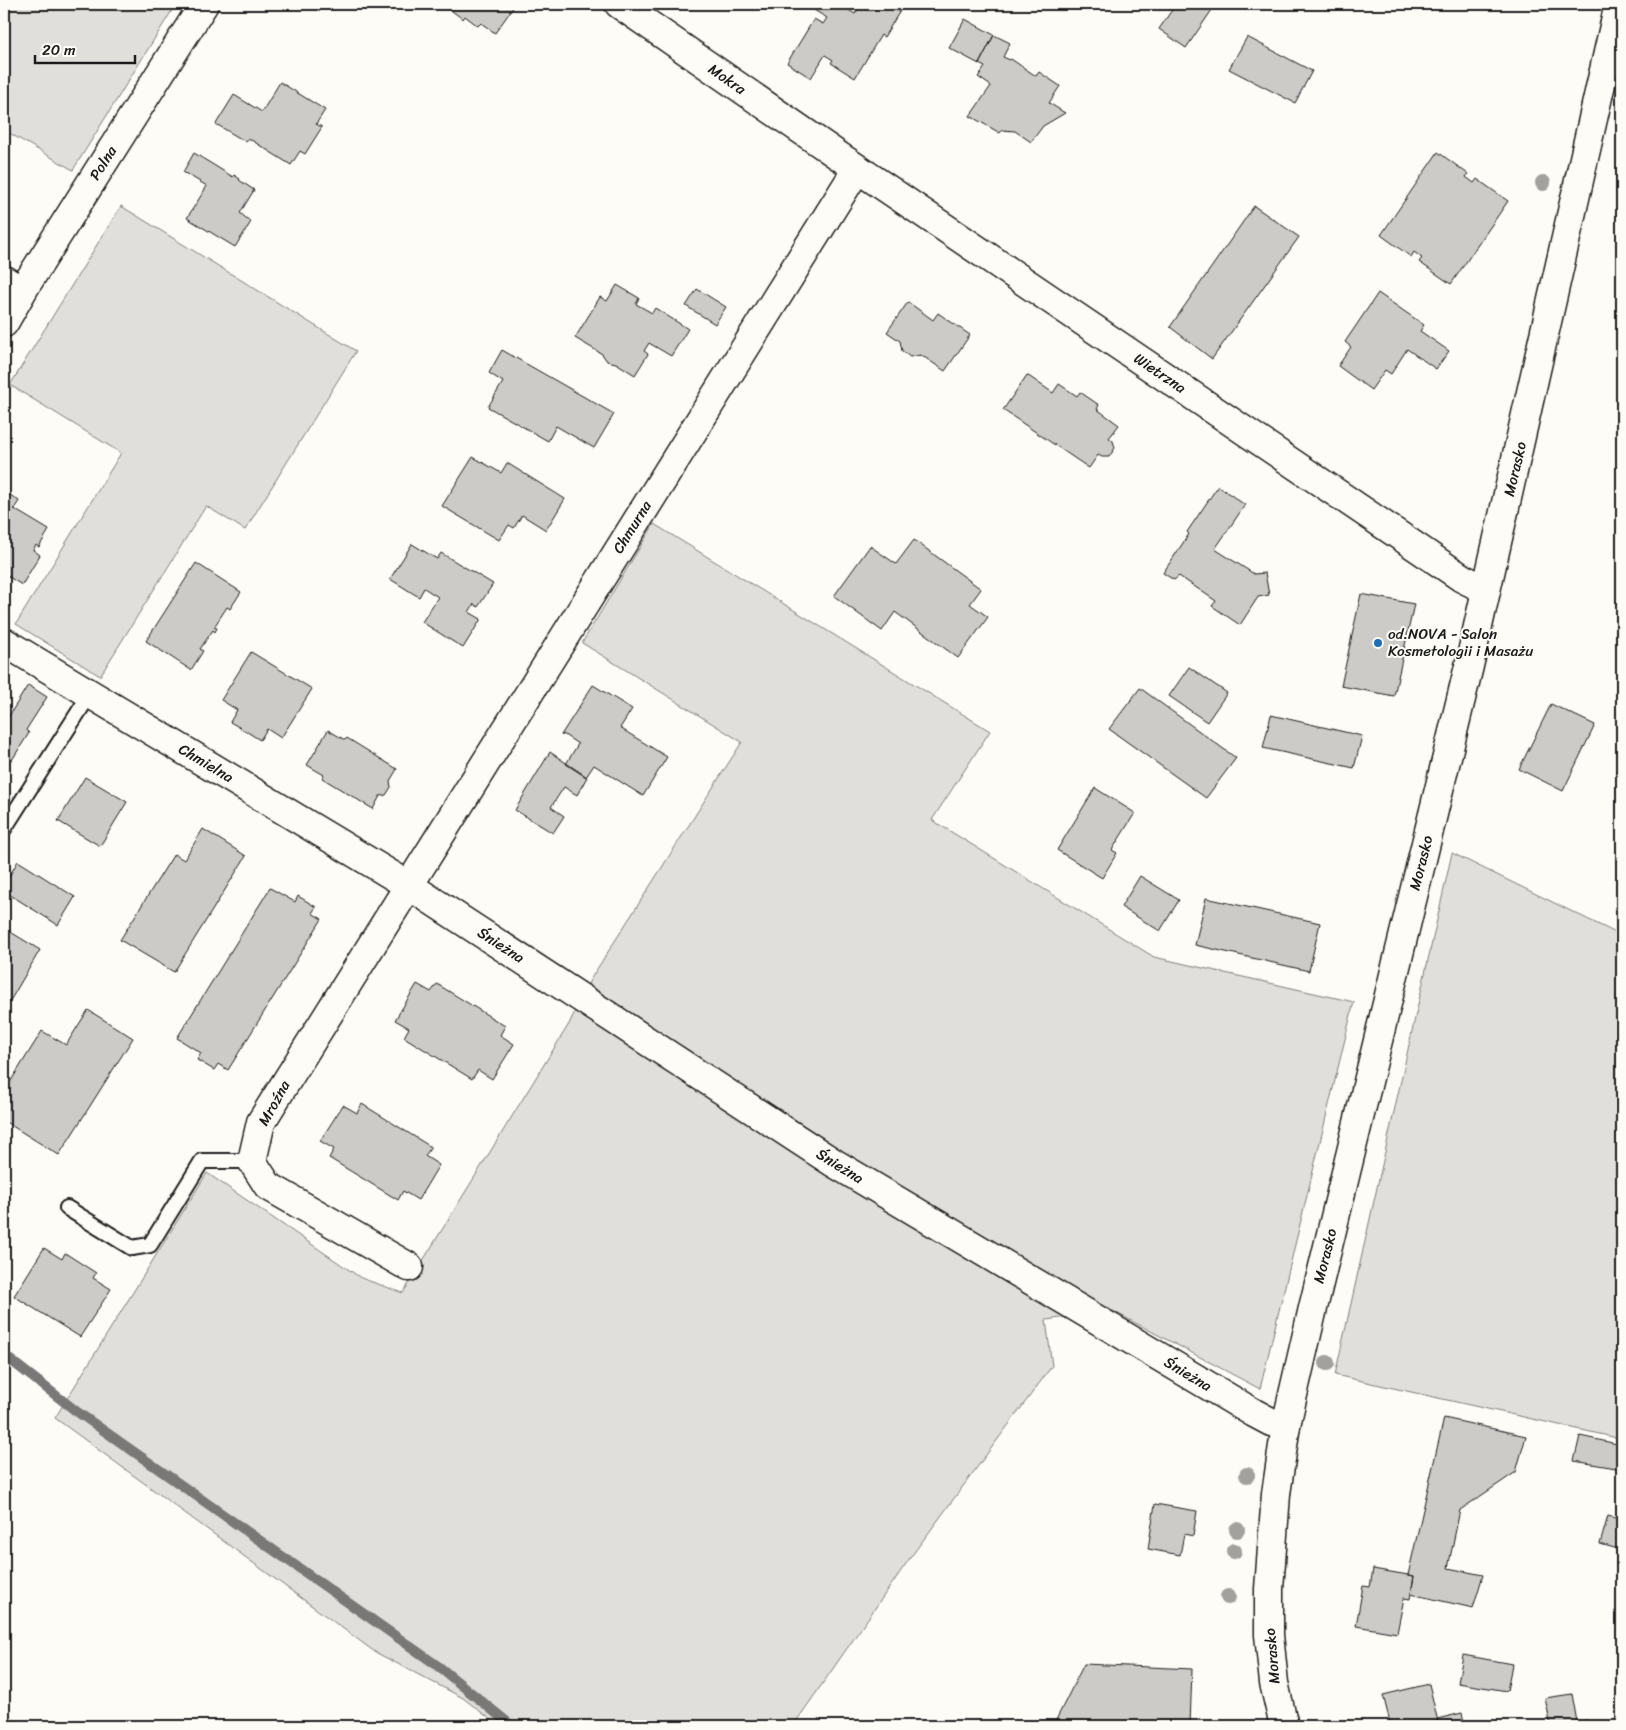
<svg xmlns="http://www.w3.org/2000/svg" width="1626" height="1730" viewBox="0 0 1626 1730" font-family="Sriracha,sans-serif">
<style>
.green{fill:#e0dfdb;stroke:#7e7e7c}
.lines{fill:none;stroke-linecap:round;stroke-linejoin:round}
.stream{stroke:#797876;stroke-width:10}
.building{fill:#cccbc8;stroke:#1c1c1c}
.lane-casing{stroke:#1c1c1c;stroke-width:18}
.street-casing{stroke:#1c1c1c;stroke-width:31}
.secondary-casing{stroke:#1c1c1c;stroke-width:31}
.lane{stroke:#fdfcf7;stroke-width:14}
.street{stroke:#fdfcf7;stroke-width:28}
.secondary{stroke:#fdfcf7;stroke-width:28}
.tree{fill:#a2a19e}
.poi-dot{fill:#1f6fb2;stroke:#fdfcf7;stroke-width:2}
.labels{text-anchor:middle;stroke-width:4;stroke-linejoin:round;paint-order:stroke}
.street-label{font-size:15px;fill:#1c1c1c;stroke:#fdfcf7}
.poi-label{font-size:15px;fill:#1c1c1c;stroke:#fdfcf7;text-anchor:start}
</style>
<rect width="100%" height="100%" fill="#fdfcf7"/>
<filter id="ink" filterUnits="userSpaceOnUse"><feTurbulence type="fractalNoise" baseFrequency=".02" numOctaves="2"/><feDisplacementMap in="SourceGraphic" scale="10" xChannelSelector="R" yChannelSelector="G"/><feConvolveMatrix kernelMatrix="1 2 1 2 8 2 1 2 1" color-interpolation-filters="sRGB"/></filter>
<g filter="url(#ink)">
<path class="green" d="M4,4H176L73,170L4,130Z
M121,206L356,351L245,530L206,506L100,676L16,624L121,453L10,385Z
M654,524L990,731L932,820L1154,957L1354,1002L1260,1389L1113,1311L1046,1320L1052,1366L910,1558L793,1726H499L463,1698L375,1652L55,1418L207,1173L361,1278L403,1293L569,1024L590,980L742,742L582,643Z
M1452,853L1622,936V1439L1335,1375Z"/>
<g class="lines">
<path class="stream" d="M4,1355L76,1411L438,1666L512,1726"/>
</g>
<path class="building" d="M446,4H513L515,5L495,33L481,23L478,26L465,16L463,19L445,6Z
M811,4H839L855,14L859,7L854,4H888L900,11L884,37L881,35L855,78L831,63L833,60L825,55L811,78L787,63L814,19L823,24L827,18L809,7Z
M1176,4H1216L1186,48L1159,29Z
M965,19L994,35L979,64L949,48Z
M994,35L1010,43L1003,57L1010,60L1011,59L1036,76L1039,72L1060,86L1049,103L1065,113L1043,126L1031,142L1015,131L1002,130L1000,133L970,116L991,86L978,77L985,67L979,64Z
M1247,37L1312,71L1295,103L1229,69Z
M280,82L325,110L316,124L322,127L305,154L300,151L291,165L248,138L246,142L216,124L234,95L262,112Z
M1438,152L1468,174L1466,177L1474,183L1477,179L1508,201L1451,284L1419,262L1422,258L1414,252L1411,257L1381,235Z
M194,153L233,177L234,175L240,179L239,180L254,190L240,213L251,222L235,247L187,218L207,186L183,172Z
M1254,206L1299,237L1212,359L1170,327Z
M617,285L639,298L636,304L652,313L655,308L688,329L671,356L649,343L644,351L648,354L635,375L616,363L607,361L602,354L575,338L600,297L607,301Z
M697,289L726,307L715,324L686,306Z
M1378,293L1424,325L1420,331L1449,351L1436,369L1407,349L1391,374L1385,370L1371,390L1338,366L1351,347L1345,342Z
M908,302L933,320L938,313L970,335L945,371L921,355L910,357L902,351L900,341L887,332Z
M502,350L614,414L594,448L556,426L548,441L488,407L503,382L489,373Z
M1027,375L1053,393L1059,384L1077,396L1080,392L1099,405L1097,409L1119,425L1109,438L1113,441L1115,448L1109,457H1102L1098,455L1089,468L1003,410Z
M473,457L501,473L507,463L565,499L546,530L522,515L514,528L509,525L499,540L442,506Z
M1218,486L1245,505L1215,549L1254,574L1265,573L1269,595L1258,597L1240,625L1212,606L1216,601L1179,576L1174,580L1163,573L1189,534L1187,532Z
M4,491L19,501L14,509L49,530L39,547L36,545L33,550L40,555L22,585L4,574Z
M914,540L981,589L970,604L988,617L958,658L895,612L882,631L834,596L870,546L896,564Z
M412,544L437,559L441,553L493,584L478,607L474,604L469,612L481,619L463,648L422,622L438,597L424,588L419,597L390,579Z
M196,563L241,592L230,609L227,607L214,627L217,628L215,632L213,630L200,649L203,651L191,670L146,641Z
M1361,594L1414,604L1394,696L1341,686Z
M251,652L312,689L281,738L267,729L260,740L244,730L230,722L237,710L221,700Z
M1189,667L1227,693L1207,722L1169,696Z
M28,685L47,697L26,730L29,733L12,760L4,755V724Z
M593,685L632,709L620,728L667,757L643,796L594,765L586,777L566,764L578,744L563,734L562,736L561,735Z
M1140,688L1236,758L1206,798L1109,729Z
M1551,704L1595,725L1563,791L1519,769Z
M1271,715L1362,736L1354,768L1263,748Z
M328,730L345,740L347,738L397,769L390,781L391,787L386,795L380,796L373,809L322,778L324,775L307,765Z
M550,752L587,777L577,795L564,787L551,807L564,816L553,833L515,810Z
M85,777L127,802L100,846L58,821Z
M1095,788L1135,813L1112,850L1117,853L1102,878L1057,850Z
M203,829L246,856L174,972L120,940L174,854L184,860Z
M18,861L75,897L58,925L4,891V885Z
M1140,876L1179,900L1160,931L1121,907Z
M270,888L295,902L298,896L316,907L312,913L322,919L228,1070L218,1064L214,1070L197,1060L201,1053L177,1038Z
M1206,898L1320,923L1309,971L1195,945Z
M4,928L40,950L4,1011Z
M417,984L431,992L437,984L505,1026L500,1035L514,1044L492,1079L478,1070L472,1079L404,1037L409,1028L395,1020Z
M88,1010L133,1038L59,1155L4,1121V1092L42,1031L66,1045Z
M362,1104L431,1147L425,1156L439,1165L418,1200L403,1191L398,1200L329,1158L334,1149L320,1141L343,1105L357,1113Z
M44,1248L62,1259L65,1253L96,1273L93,1278L111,1289L80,1337L14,1296Z
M1444,1418L1526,1436L1516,1472L1460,1510L1448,1568L1483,1575L1473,1608L1411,1594L1414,1576L1408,1575Z
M1580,1436L1622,1445V1469L1574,1461Z
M1155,1504L1197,1511L1193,1536L1184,1534L1180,1555L1148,1549Z
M1608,1516L1622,1520V1550L1600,1544Z
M1373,1569L1414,1576L1410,1599L1404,1598L1397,1633L1356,1626L1363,1586L1370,1587Z
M1463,1655L1512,1664L1507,1691L1458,1683Z
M1084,1664L1192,1669L1190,1726H1053Z
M1429,1684L1439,1726H1391L1383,1695Z
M1572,1694L1577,1722L1587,1720L1588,1726H1551L1545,1698Z
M1462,1713L1465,1726H1439L1437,1719Z"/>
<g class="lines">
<defs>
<path id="lane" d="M4,272L26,285
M4,829L90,694
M67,1208L132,1248L150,1245L202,1161H252"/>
<path id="street" d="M619,4L836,154L1462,578L1486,590
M4,323L26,285L204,4
M4,642L408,885L834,1163L1254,1413L1271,1422L1286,1425
M409,1267L268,1186L252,1161L261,1122L857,169"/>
<path id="secondary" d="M1284,1726L1274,1683L1269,1635V1589L1276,1494L1286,1425L1313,1308L1469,666L1619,4"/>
</defs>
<use href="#lane" class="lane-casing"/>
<use href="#street" class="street-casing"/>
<use href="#secondary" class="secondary-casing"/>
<use href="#lane" class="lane"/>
<use href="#street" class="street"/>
<use href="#secondary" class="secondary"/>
</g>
<g class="tree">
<circle cx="1543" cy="183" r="8"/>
<circle cx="1327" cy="1363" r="8"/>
<circle cx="1247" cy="1475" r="8"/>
<circle cx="1237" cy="1530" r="8"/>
<circle cx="1234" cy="1551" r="8"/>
<circle cx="1228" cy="1597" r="8"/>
</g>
</g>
<circle class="poi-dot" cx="1378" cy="643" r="5"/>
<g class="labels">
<g class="street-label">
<text transform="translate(727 79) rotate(35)" y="5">Mokra</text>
<text transform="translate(103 163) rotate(-58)" y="5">Polna</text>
<text transform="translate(1160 373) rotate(34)" y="5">Wietrzna</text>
<text transform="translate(1515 469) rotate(-77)" y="5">Morasko</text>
<text transform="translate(632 527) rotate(-58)" y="5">Chmurna</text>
<text transform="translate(206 763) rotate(31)" y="5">Chmielna</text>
<text transform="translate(1421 863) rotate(-76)" y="5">Morasko</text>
<text transform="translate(501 945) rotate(33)" y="5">Śnieżna</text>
<text transform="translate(274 1103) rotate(-61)" y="5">Mroźna</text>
<text transform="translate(840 1166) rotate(32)" y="5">Śnieżna</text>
<text transform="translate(1325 1256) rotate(-76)" y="5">Morasko</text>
<text transform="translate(1188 1374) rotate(31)" y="5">Śnieżna</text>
<text transform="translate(1272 1656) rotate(-95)" y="5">Morasko</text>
</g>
<g class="poi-label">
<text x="1388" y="639">od.NOVA - Salon<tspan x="1388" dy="17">Kosmetologii i Masażu</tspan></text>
</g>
</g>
<rect width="1626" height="1730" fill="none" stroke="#fdfcf7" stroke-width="20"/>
<rect x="10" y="10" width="1606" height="1710" fill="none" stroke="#1c1c1c" stroke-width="2" filter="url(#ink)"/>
<path d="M35 55v8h100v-8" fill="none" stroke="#1c1c1c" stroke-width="2.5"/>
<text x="42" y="55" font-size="15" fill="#1c1c1c" stroke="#fdfcf7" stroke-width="4" paint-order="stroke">20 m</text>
</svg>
